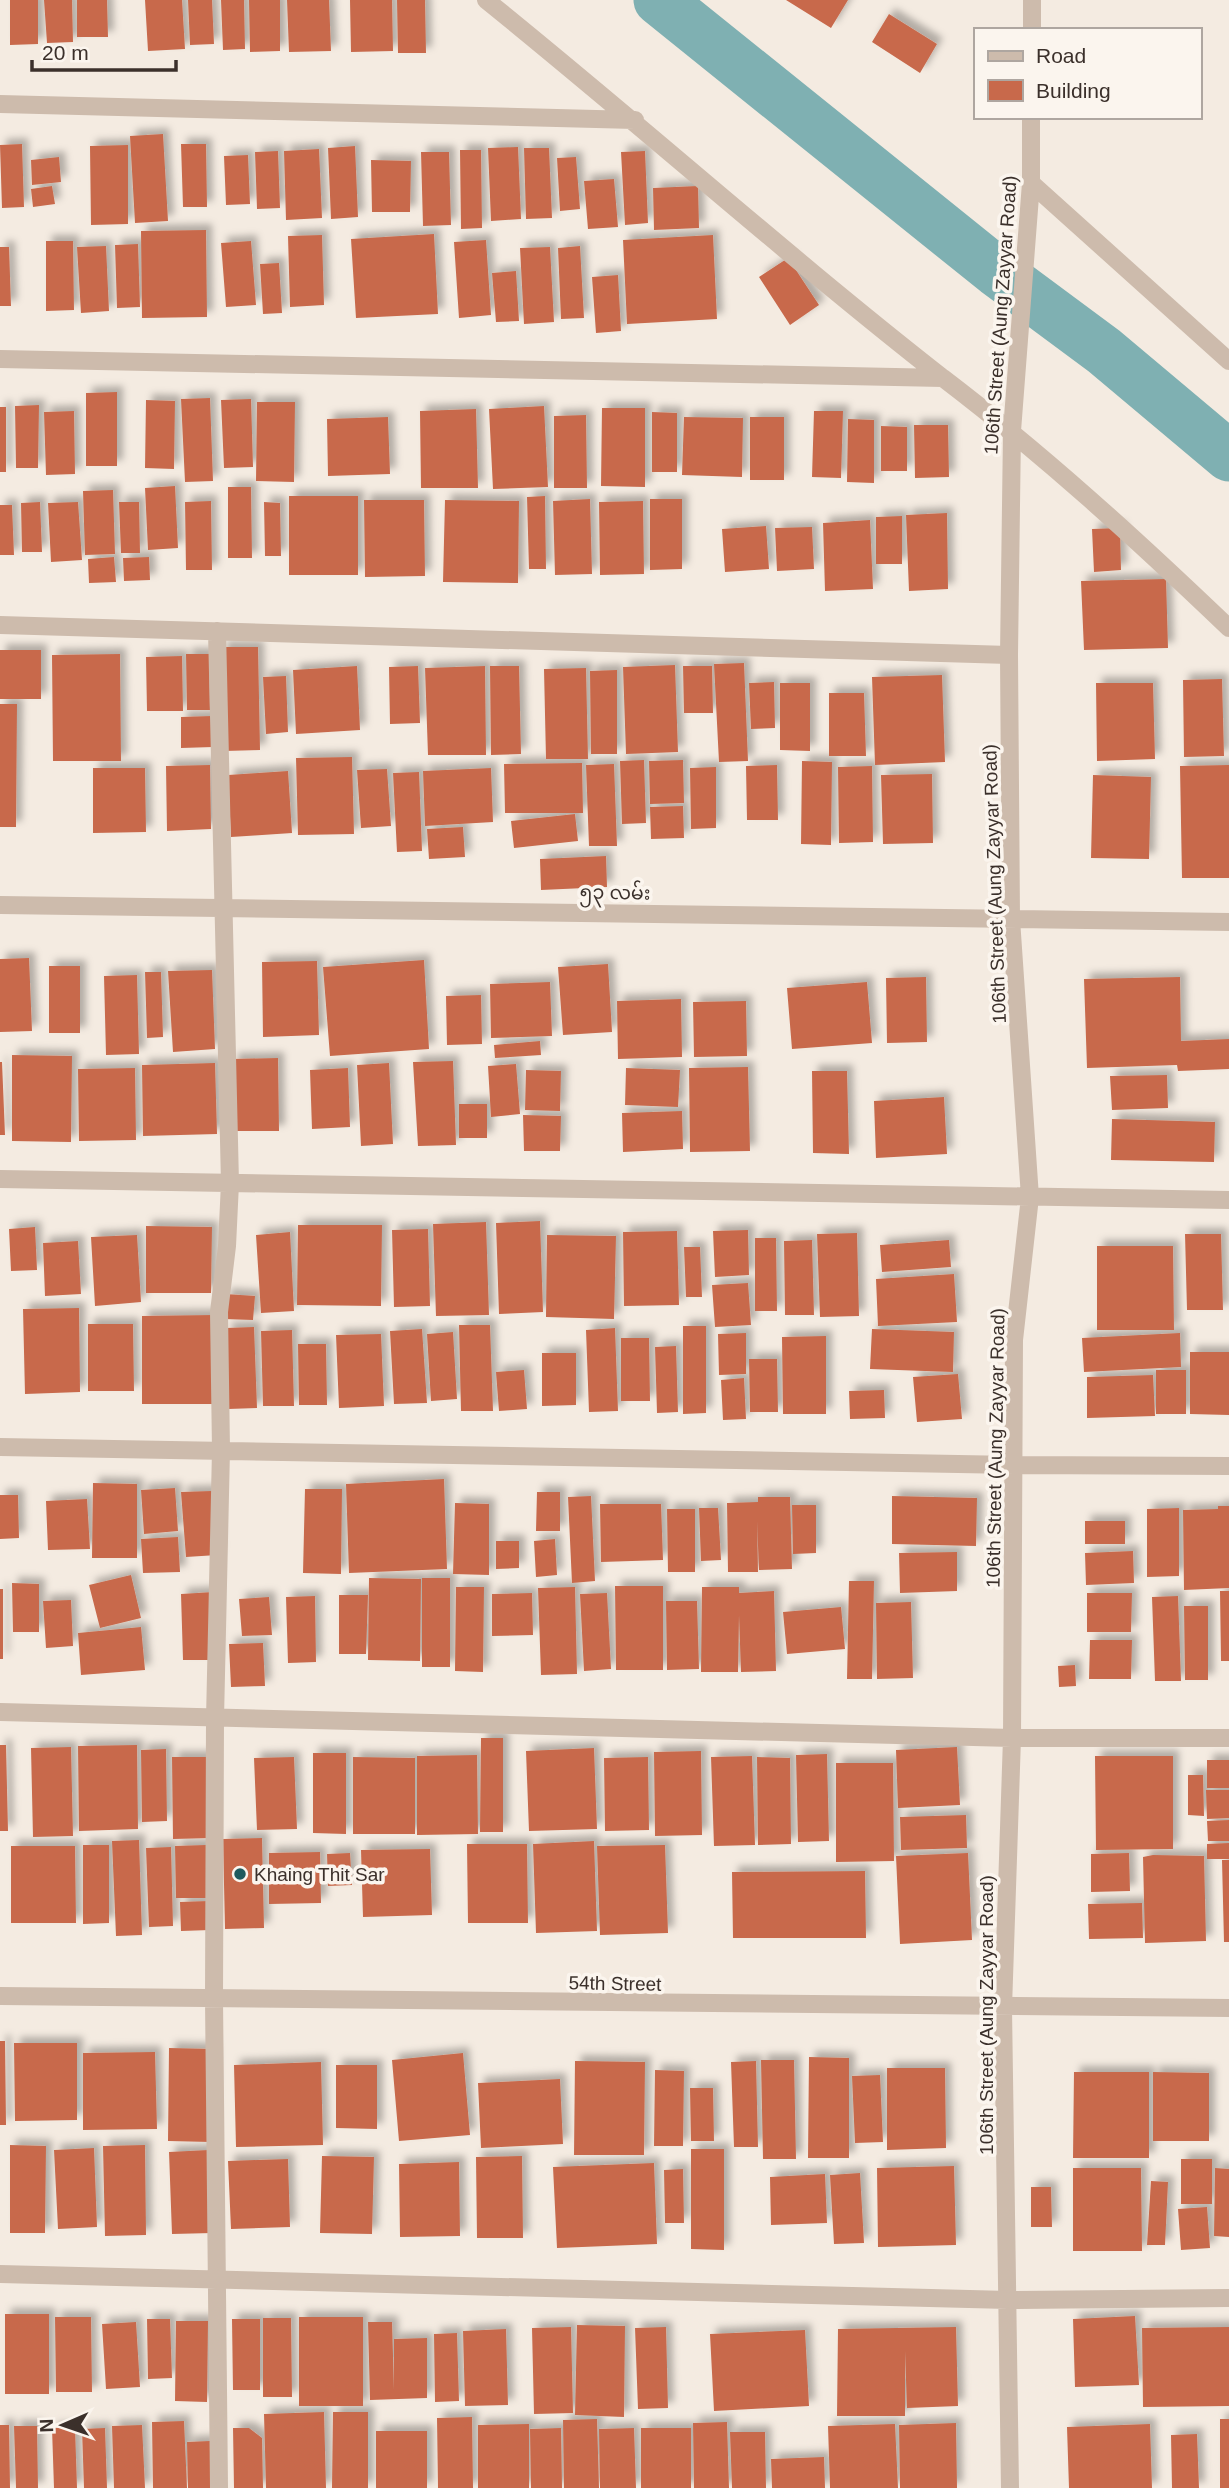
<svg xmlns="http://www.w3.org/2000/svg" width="1229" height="2488" viewBox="0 0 1229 2488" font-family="Helvetica,'Noto Sans Myanmar',sans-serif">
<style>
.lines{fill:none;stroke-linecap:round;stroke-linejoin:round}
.canal{stroke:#7fb0b2;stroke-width:51}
.building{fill:#c8694b;filter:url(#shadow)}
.minor{stroke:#cdbbac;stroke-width:18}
.poi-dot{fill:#1f5a5e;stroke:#fbf5ee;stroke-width:2.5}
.labels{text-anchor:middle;stroke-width:7;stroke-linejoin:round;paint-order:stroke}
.street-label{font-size:19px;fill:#3b302b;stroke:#fbf5ee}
.poi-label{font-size:19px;fill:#3b302b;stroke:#fbf5ee;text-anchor:start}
</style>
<defs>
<filter id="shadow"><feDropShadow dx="6" dy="-6" stdDeviation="3.5" flood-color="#0004"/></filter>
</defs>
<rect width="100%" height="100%" fill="#f4ebe1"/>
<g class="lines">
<path class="canal" d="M659,0L996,271L1104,351L1229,456"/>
</g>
<path class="building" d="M10,0H38V44L10,45Z
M44,0H72L73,42L47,43Z
M77,0H107L108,37H77Z
M145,0H182L185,49L148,51Z
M188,0H212L214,44L190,45Z
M221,0H244L245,49L223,50Z
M249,0H280V51L250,52Z
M287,0H329L331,51L289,52Z
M350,0H392L393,51L351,52Z
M397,0H425L426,53H398Z
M786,0H848L831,28Z
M889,14L937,44L920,73L872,42Z
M163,134L168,221L135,223L130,136Z
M22,144L24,207L2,208L0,145Z
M181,144H206L207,207H183Z
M128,145V224L91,225L90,146Z
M355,146L358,217L331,219L328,148Z
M518,147L521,219L491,221L488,148Z
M524,148H549L552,218L526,219Z
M319,149L322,218L286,220L284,151Z
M460,150H481L482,228L461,229Z
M278,151L280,208L257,209L255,152Z
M645,151L648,223L625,225L621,152Z
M421,152H449L451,225L423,226Z
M248,155L250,204L226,205L224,156Z
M59,157L61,182L32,185L31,160Z
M576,157L580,209L560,211L557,158Z
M371,160L411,161L410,212H372Z
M614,179L618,227L588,229L584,181Z
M52,186L55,204L33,207L31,189Z
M698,186L699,228L654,230L653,188Z
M206,230L207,317L142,318L141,231Z
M434,234L438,314L356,318L351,239Z
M322,235L324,305L290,307L288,236Z
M713,235L717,319L627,324L623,240Z
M486,240L491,315L459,318L454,242Z
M46,241H73L74,310L46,311Z
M251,241L256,305L226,307L221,243Z
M138,244L140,307L117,308L115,245Z
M106,246L109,311L81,313L77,247Z
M580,246L584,318L561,319L558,248Z
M0,247H9L11,306H0Z
M550,247L554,322L524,324L520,248Z
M788,258L819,305L790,325L759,277Z
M279,263L282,313L263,314L260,264Z
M516,271L519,321L496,322L492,273Z
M618,275L621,331L596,333L592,277Z
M117,392V466H86V393Z
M210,398L213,481L185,482L181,399Z
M251,399L253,467L224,468L221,400Z
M146,400L175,401L174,469L145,468Z
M257,402H295L294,482L256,481Z
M39,405L38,468H16L15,406Z
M544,406L548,487L493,489L489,409Z
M0,407H6V472H0Z
M602,408H645V487L601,486Z
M476,409L478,488H421L420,411Z
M74,411L75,474L46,475L44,412Z
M814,411H843L841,478L812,477Z
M652,412L677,413V472H652Z
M586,415L587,488H554V416Z
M388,417L390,474L328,476L327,419Z
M684,417L743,418L742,477L682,475Z
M750,417H784V480H750Z
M848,419L874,420V483L847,482Z
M914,425H948L949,477L915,478Z
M881,426L907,427V471H881Z
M175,486L178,548L148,550L145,488Z
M228,487H251L252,558H228Z
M113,490L115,554L85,555L83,491Z
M289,496H358V575H289Z
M545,496L546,569H529L527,497Z
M590,499L592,574L555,575L553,501Z
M650,499H682V569L650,570Z
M364,500H424L425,576L365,577Z
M445,500L519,501L518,583L443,582Z
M211,501L212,570H186L185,502Z
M643,501L644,574L600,575L599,502Z
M40,502L42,552H22L21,503Z
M78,502L82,560L51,562L48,503Z
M119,502H139L140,553H121Z
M264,502L280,503L281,556H265Z
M0,505H12L14,555H0Z
M947,513L948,589L909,591L906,515Z
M902,516V564H876V517Z
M870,520L873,589L825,591L823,523Z
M766,526L769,569L725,572L722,529Z
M812,527L814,569L777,571L775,528Z
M1120,528L1121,570L1094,572L1092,529Z
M114,557L116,582L89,583L88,559Z
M149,557L150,580L124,581L123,558Z
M1166,579L1168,648L1084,650L1081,581Z
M221,647H258L260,750L224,751Z
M0,650H41V699H0Z
M120,654L121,761H53L52,655Z
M186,654H209L210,710H187Z
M182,656L183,711H147L146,657Z
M744,663L748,761L719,762L714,664Z
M675,665L678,752L626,754L623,667Z
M357,666L360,730L296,734L293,670Z
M418,666L420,723L390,724L389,667Z
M485,666L486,755H428L425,668Z
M490,666H519L521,754L491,755Z
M683,666H712L713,713H684Z
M586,668L588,759H546L544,669Z
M617,670V754H591L590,671Z
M942,675L945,762L875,765L872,677Z
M286,676L288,732L266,734L263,677Z
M1222,679L1224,756L1184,757L1183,680Z
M774,682L775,728L751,729L749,683Z
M780,683H810V751L780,750Z
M1096,683H1153L1155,759L1097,761Z
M829,693H864L866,756H829Z
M0,704H17L16,827H0Z
M212,716L213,747L181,748V717Z
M352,757L354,834L298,835L296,758Z
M644,760L646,823L622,824L620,761Z
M683,760L684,803L650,804L649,761Z
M802,761L832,762L831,845L801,844Z
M582,763L583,813H505L504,764Z
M614,764L617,846H589L586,765Z
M210,765L211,829L167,831L166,766Z
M777,765L778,820H747L746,766Z
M1229,765V878H1182L1180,766Z
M872,766L873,842L839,843L838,767Z
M716,767V828L691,829L690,768Z
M93,768H145L146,832L93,833Z
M491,768L493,822L425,826L423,771Z
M387,769L391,826L361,828L357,770Z
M288,771L292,833L231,837L228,775Z
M419,772L422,851L397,852L393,773Z
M932,774L933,843L883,844L881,775Z
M1093,775L1151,777L1149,859L1091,858Z
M683,806L684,838L651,839L650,807Z
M575,814L578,841L514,848L511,821Z
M463,827L465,857L429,859L427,829Z
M606,856L607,887L541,890L540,859Z
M29,958L32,1031L0,1032V959Z
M424,960L429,1049L330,1056L323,967Z
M317,961L319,1035L263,1037L262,962Z
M608,964L612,1032L563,1035L558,967Z
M49,966H80V1033H49Z
M212,970L215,1049L173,1052L168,971Z
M145,972H161L163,1037L147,1038Z
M137,975L139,1054L106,1055L104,976Z
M926,977L927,1042L887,1043L886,978Z
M1180,977L1181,1041L1229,1039V1069L1178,1071L1177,1065L1087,1068L1084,979Z
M550,982L552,1036L491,1038L490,984Z
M867,982L872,1043L792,1049L787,988Z
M481,995L482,1044L447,1045L446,996Z
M681,999L682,1057L618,1059L617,1001Z
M746,1001L747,1056L694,1057L693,1002Z
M540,1041L541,1055L495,1058L494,1045Z
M12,1055L72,1056L71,1142L12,1141Z
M278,1058L279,1131H233L232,1059Z
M453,1061L456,1145L418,1146L413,1062Z
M0,1062H2L5,1135H0Z
M215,1063L217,1134L143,1136L142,1065Z
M389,1063L393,1144L361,1146L357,1065Z
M516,1064L520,1114L491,1117L488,1066Z
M748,1067L750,1151L690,1152L689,1068Z
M135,1068L136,1140L79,1141L78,1069Z
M348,1068L350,1127L312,1129L310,1070Z
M626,1068L680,1070L678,1107L625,1105Z
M526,1070L561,1071L560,1111L525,1110Z
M812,1071H847L849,1154L813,1153Z
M1167,1075L1168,1108L1112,1110L1110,1076Z
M944,1097L947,1154L876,1158L874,1101Z
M459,1104H487V1138H459Z
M682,1111L683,1149L623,1152L622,1113Z
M523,1115L561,1116L560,1151H524Z
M1112,1119L1215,1122L1214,1162L1111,1160Z
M540,1221L543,1312L499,1314L496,1223Z
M486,1222L489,1315L436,1316L433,1224Z
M298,1225H382L381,1306L297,1305Z
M146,1226L212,1227L211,1293H146Z
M35,1227L37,1270L11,1271L9,1229Z
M428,1229L430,1306L394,1307L392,1230Z
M748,1230L749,1275L715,1277L713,1231Z
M677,1231L679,1305L624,1306L623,1232Z
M290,1232L294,1311L261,1313L256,1235Z
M857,1233L859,1316L820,1317L817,1234Z
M1185,1234H1221L1223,1310H1187Z
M137,1235L141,1302L95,1306L91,1237Z
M547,1235L616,1236L614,1319L546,1317Z
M755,1238H776L777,1311H755Z
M812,1240L814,1315H785L784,1241Z
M949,1240L951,1267L882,1272L880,1245Z
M78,1241L81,1294L45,1296L43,1243Z
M1097,1246H1173L1174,1330H1097Z
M684,1247H700L702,1297H686Z
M954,1274L957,1322L878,1326L876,1279Z
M748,1283L751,1325L715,1327L712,1285Z
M225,1294L255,1296L253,1320L224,1319Z
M79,1308L80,1392L25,1394L23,1309Z
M214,1315V1404H142V1316Z
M88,1324H133L134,1391H88Z
M459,1325H490L493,1411H461Z
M683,1326H706V1413L683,1414Z
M254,1327L257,1408L228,1409L226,1328Z
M615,1328L618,1411L589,1412L586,1330Z
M422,1329L427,1403L394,1404L390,1331Z
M872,1329L954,1332L953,1372L870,1369Z
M292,1330L294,1406H263L261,1331Z
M453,1332L457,1399L431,1401L427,1334Z
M746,1333V1374L719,1375L718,1334Z
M1180,1333L1181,1367L1084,1372L1082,1338Z
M381,1334L384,1406L339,1408L336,1335Z
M826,1336V1414H783L782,1337Z
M621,1338H649L650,1401H621Z
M298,1344H326L327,1405H299Z
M676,1346L678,1412L657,1413L655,1347Z
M1190,1352H1229V1415L1190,1414Z
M542,1353H576V1405L542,1406Z
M749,1359H777L778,1412H750Z
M524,1370L527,1409L499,1411L496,1372Z
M1156,1370H1186V1414H1156Z
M958,1374L962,1419L917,1422L913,1377Z
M1153,1375L1155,1416L1087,1418V1377Z
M744,1378L746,1419L723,1420L721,1380Z
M884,1390L885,1418L850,1419L849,1391Z
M444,1479L447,1569L349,1573L346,1484Z
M93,1483L137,1484V1558H92Z
M175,1488L178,1531L144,1534L141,1490Z
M305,1489H342L341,1574L303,1573Z
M212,1491L217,1555L186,1557L181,1492Z
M537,1492H560V1531H536Z
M0,1495H18L19,1538L0,1539Z
M591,1496L595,1581L572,1583L568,1497Z
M892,1496L977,1498L976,1546L892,1544Z
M758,1497H790L792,1569L759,1570L757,1521L758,1572H728L727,1503L758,1502Z
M87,1499L90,1549L48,1550L46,1501Z
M455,1503L489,1504V1575L453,1574Z
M600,1504H661L663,1560L601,1562Z
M792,1505H816V1553L793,1554Z
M1218,1506H1229V1588L1184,1590L1183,1510L1218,1509Z
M699,1508H718L721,1560L701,1561Z
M1179,1508V1576L1147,1577V1509Z
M667,1509H695V1572H668Z
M1085,1521H1125V1544H1085Z
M178,1537L180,1572L143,1573L141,1539Z
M555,1539L557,1575L536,1577L534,1541Z
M496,1541H519V1568L496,1569Z
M1133,1551L1134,1583L1086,1585L1085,1553Z
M957,1552V1591L900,1593L899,1553Z
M131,1575L141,1618L100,1628L89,1585Z
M369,1578L421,1579L420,1661L368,1660Z
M422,1578H450V1667H422Z
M849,1581H874L872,1679H847Z
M12,1583L39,1584V1632H13Z
M615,1586H663V1670H616Z
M456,1587H484L483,1672L455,1671Z
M575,1587L577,1674L541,1675L538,1588Z
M702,1587H739V1593L774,1591L776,1671L741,1672L739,1615L738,1672H701Z
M0,1589H3V1659H0Z
M1220,1591H1229V1661H1221Z
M214,1592L215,1660H183L181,1594Z
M532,1593L533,1635L492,1636V1594Z
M607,1593L611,1669L584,1671L580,1594Z
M1087,1593H1132L1131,1632H1087Z
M339,1595H368L366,1654H339Z
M315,1596L316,1662L288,1663L286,1597Z
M1178,1596L1181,1681H1155L1152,1597Z
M269,1597L272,1635L242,1636L239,1599Z
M71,1600L73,1646L46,1648L43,1601Z
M666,1601H697L699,1669L667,1670Z
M911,1602L913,1678L877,1679L876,1603Z
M1184,1606H1208V1680H1185Z
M841,1607L845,1649L787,1654L783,1612Z
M141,1627L145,1670L81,1675L78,1633Z
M1090,1640H1132L1131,1679H1089Z
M263,1643L265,1686L231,1687L229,1644Z
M1075,1665L1076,1686L1059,1687L1058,1666Z
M481,1738H503V1832H480Z
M0,1745H6L8,1831H0Z
M137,1745L138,1829L79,1831L78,1746Z
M71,1747L73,1836L33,1837L31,1748Z
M957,1747L960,1805L898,1808L896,1750Z
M594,1748L597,1829L529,1831L526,1751Z
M166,1749L167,1821L142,1822L141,1750Z
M701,1751L702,1835L655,1836L654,1752Z
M313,1753H346V1834L313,1833Z
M827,1754L829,1841L798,1842L796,1755Z
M477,1755L478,1834L417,1835V1756Z
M752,1756L755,1845L714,1846L711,1757Z
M1095,1756H1173V1849L1096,1850Z
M172,1757H210L211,1838L173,1839Z
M294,1757L297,1829L257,1830L254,1758Z
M353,1757L415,1758V1834H353Z
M648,1757L649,1830L605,1831L604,1758Z
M757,1757L790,1758L791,1844L758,1845Z
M1207,1760H1229V1788H1207Z
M836,1763H893L894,1861L836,1862Z
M1188,1775H1203L1204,1816L1188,1815Z
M1206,1790H1229V1818L1207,1819Z
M966,1815L967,1848L901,1850L900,1817Z
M1229,1820V1841H1208L1207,1821Z
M262,1838L264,1928L225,1929L223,1839Z
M139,1840L142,1935L116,1936L112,1841Z
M594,1841L597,1931L536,1933L533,1844Z
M1229,1843V1859H1207V1844Z
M467,1844H527L528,1923H468Z
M83,1845H109V1923L83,1924Z
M206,1845L208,1898H176L175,1846Z
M665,1845L668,1933L600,1935L597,1846Z
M11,1846H75L76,1923H11Z
M171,1847L173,1926L149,1927L146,1848Z
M430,1849L432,1915L363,1917L361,1850Z
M320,1852L321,1903L269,1904V1853Z
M350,1853L352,1885L328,1886L327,1854Z
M968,1853L972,1940L900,1944L896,1856Z
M1129,1853L1130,1891L1091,1892V1854Z
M1153,1855L1204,1856L1206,1941L1145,1943L1143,1857Z
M1222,1860H1229V1942H1224Z
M865,1871L866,1938H733L732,1872Z
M209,1901L210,1930L181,1931L180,1902Z
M1142,1903L1143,1938L1089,1939L1088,1904Z
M0,2041H5L6,2125H0Z
M14,2043H77V2120L15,2121Z
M169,2048L212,2049L211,2142L168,2141Z
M155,2052L157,2129L83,2130V2053Z
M463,2053L470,2135L399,2141L392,2060Z
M809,2057L849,2058V2158H808Z
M761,2060H794L796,2159H763Z
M575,2061L645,2062L644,2155H574Z
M756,2061L758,2147H734L731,2062Z
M321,2062L323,2145L236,2147L234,2065Z
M336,2065H377V2129L336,2128Z
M887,2068H945L946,2148L887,2150Z
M655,2070L684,2071L683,2146H654Z
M1074,2072H1149V2158H1073Z
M1153,2072L1209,2073V2141H1153Z
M880,2075L883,2142L855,2143L852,2076Z
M560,2079L563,2144L481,2148L478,2083Z
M690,2088H713L714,2141H691Z
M10,2145L46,2146L45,2233H10Z
M145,2145L146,2235L105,2236L103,2146Z
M94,2148L97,2227L58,2229L54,2150Z
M691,2149H724V2250L691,2249Z
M209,2150L212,2233L172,2234L169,2152Z
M322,2156L374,2157L372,2234L320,2233Z
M522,2156L523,2238H477L476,2157Z
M288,2159L290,2227L231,2229L228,2161Z
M1181,2159H1212V2204H1181Z
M459,2162L460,2236L400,2237L399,2164Z
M654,2163L657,2244L557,2248L553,2167Z
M954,2166L956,2245L878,2247L877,2168Z
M1073,2168H1141L1142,2251H1073Z
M1215,2168L1229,2169V2237L1214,2236Z
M683,2169L684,2223H665L664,2170Z
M860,2173L864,2243L834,2244L830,2175Z
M825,2174L827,2223L771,2225L770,2177Z
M1151,2181L1168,2182L1165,2245H1147Z
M1031,2187H1051L1052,2227H1031Z
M1207,2207L1210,2248L1181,2250L1178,2209Z
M5,2314H49V2394H5Z
M1135,2316L1139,2385L1075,2387L1073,2319Z
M55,2317H91L92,2392H56Z
M299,2317H363V2406H299Z
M263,2318H291L292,2397H263Z
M147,2319H170L172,2378L148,2379Z
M232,2319H260V2390H233Z
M176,2321H208L207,2402L175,2401Z
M136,2322L140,2387L106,2389L102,2324Z
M368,2322H392L394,2390V2339L427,2338V2398L370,2400Z
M577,2325L625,2326L624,2417L575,2415Z
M571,2327L573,2413L534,2414L532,2328Z
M666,2327L668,2408L638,2409L635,2328Z
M956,2327L958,2406L907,2408L905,2351V2416H837L838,2329Z
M1229,2327V2406L1143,2407L1142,2328Z
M506,2329L508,2405L465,2406L463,2331Z
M805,2330L809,2406L714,2411L710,2334Z
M457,2333L459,2401L435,2402L434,2334Z
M324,2412L326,2488H266L264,2414Z
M333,2412H368V2488H332Z
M472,2417L473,2488H438L437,2418Z
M597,2419L599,2488H564L563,2420Z
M1220,2419H1229V2488H1220Z
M184,2421L187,2488H153L152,2422Z
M727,2422L729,2488H694L693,2423Z
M956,2423L957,2488H900L899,2425Z
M529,2424V2488H478V2425Z
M895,2424L898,2488H830L828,2426Z
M1150,2424L1152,2488H1069L1067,2427Z
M0,2425H9L10,2488H0Z
M142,2425L145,2488H114L112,2426Z
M14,2426H37L38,2488H16Z
M52,2428H75L77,2488H54Z
M105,2428L107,2488H84L82,2429Z
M233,2428H249L262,2438L263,2488H234Z
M561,2428L562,2488H531L530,2429Z
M634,2428L636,2488H600L599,2429Z
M641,2428H691V2488H641Z
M376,2431H427V2488H376Z
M730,2432H765L766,2488H732Z
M1197,2434L1199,2488H1172L1171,2435Z
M210,2441L211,2488H188L187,2442Z
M824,2457L825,2488H772L771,2459Z"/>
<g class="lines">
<path class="minor" d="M486,0C640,124 787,256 943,378
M1032,30V0
M0,104L635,120
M1031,183L1229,361
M0,359L943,378C1044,455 1137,540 1229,628
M0,625L1009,655
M217,631L230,1183L227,1246L219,1312L221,1450L215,1719L214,1999L219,2488
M0,905L1229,922
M0,1179L1229,1200
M0,1447L1014,1465L1229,1466
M0,1712L1012,1738H1229
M0,1996L1229,2008
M0,2274L1008,2300L1229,2298
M1010,2488L1003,2008L1012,1738L1014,1340L1030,1197L1011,919L1009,655L1012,431L1031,183V117"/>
</g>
<circle class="poi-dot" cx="240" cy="1874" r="7"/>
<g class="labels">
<g class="street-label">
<text transform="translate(1000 315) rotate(-86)" y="7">106th Street (Aung Zayyar Road)</text>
<text transform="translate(994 884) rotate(-92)" y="7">106th Street (Aung Zayyar Road)</text>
<text transform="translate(615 892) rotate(1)" y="7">၅၃ လမ်း</text>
<text transform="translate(995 1448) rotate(-89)" y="7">106th Street (Aung Zayyar Road)</text>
<text transform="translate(615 1983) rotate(1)" y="7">54th Street</text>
<text transform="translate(986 2015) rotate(-90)" y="7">106th Street (Aung Zayyar Road)</text>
</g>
<g class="poi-label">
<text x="254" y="1881">Khaing Thit Sar</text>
</g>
</g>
<rect x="974" y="28" width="228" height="91" fill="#fbf5ee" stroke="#aea6a0" stroke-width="2"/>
<rect x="988" y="51" width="35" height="10" fill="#cdbbac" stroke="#aea6a0" stroke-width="2"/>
<text x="1036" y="63" font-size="21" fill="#3b302b">Road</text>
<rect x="988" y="80" width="35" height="21" fill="#c8694b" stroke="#aea6a0" stroke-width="2"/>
<text x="1036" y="98" font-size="21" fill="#3b302b">Building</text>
<g transform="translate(63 2425) rotate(268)" stroke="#fbf5ee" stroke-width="5" paint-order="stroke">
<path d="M0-5L12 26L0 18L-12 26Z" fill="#3b302b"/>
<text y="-10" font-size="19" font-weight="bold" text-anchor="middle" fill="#3b302b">N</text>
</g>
<path d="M32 60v10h144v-10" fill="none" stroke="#3b302b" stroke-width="3.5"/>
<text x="42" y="60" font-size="21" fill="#3b302b" stroke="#fbf5ee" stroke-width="5" paint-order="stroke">20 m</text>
</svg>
